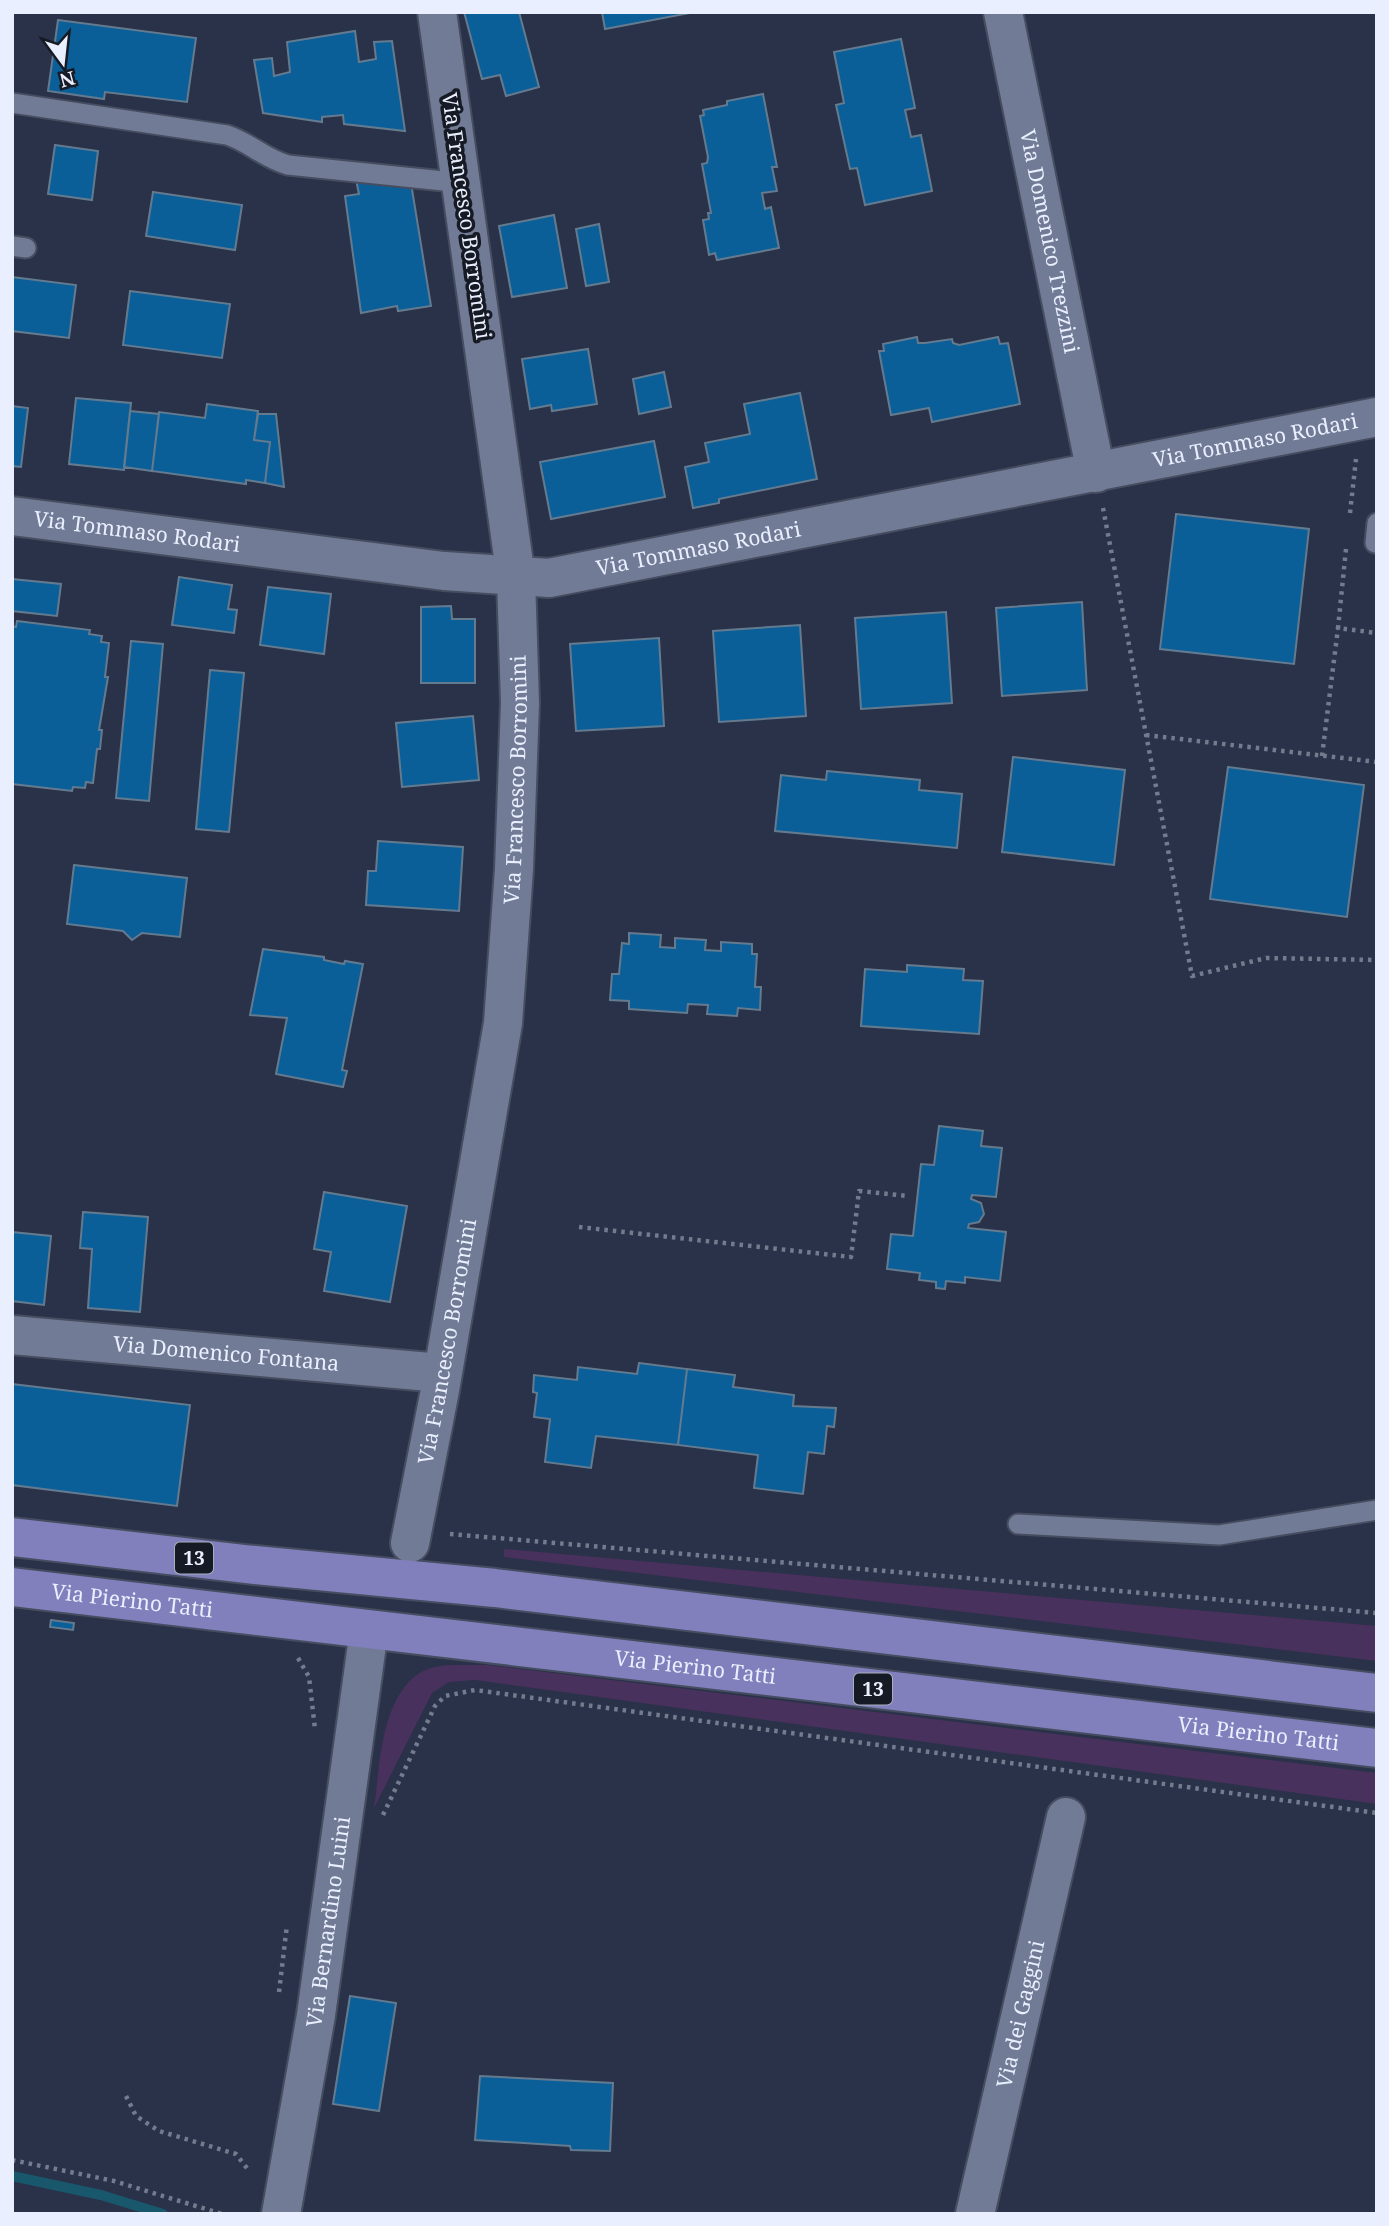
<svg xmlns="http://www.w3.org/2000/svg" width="1389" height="2226" viewBox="0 0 1389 2226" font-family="'Noto Serif',serif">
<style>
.green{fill:#49315d}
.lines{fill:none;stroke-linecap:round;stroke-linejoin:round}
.stream{stroke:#19576d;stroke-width:10}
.building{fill:#0b5f99;stroke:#647a8f;stroke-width:2}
.lane-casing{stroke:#464d60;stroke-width:23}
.street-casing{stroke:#464d60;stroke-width:42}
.primary-casing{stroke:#464d60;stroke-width:42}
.path{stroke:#737b8e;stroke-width:4.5;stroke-dasharray:3.5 5;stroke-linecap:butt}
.lane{stroke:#717b95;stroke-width:19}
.street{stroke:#717b95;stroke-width:38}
.primary{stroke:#8180bd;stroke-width:38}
.labels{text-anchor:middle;stroke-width:7;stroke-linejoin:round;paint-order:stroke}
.shield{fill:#161a24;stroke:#aaafbd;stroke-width:2}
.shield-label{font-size:19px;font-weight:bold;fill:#e9effe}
.street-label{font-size:21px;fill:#e9effe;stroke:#161a24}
</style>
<rect width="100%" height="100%" fill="#293248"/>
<path class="green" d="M504,1549L1377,1626V1661L504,1557Z
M460,1665H488L1377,1773V1804L475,1680L449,1682L432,1693L374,1808C380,1768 380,1707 413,1678C426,1666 444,1665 460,1665Z"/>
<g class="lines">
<path class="stream" d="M12,2176L101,2195L163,2214"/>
</g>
<path class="building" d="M464,12H519L539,87L506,96L500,75L482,79Z
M602,12H690V13L605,29Z
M58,20L196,38L187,102L105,92L104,99L48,91Z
M355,31L359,62L376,59L374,42L392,41L405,131L344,124L343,115L322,117V122L263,113L254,60L272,58L274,76L290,72L287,42Z
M901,39L915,108L905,110L911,137L921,135L932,191L865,205L857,168L850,169L836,105L844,103L834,52Z
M763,94L777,167H772L777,191L762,193L765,209L771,207L779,248L717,260L715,253L709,255L703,220L709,219L708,213H711L702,164L707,163L708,157L700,116L704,115L703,110L727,105V101Z
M55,145L98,151L92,200L48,194Z
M356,180L411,183L431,306L398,311L397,306L361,313L345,196L359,194Z
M153,192L242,205L235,250L146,236Z
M554,215L567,288L512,297L499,226Z
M599,224L609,282L586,286L576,229Z
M12,277L76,285L69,338L12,331Z
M130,291L230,304L222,358L123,345Z
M917,337L918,343H925L952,339L953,343L959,345L998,337L1000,344L1008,343L1020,404L932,422L929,408L891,415L879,351H884L883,344Z
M588,349L597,404L552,411L551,405L530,409L522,359Z
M664,372L671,407L639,414L633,379Z
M800,393L817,479L719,499V503L693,508L685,467L709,462L705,443L750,434L744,404Z
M76,398L131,403L124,470L69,464Z
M207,404L258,411L254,440L270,442L265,483L246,480V484L152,471L159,412L205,418Z
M12,406L28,408L21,467L12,466Z
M130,411L159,414L152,471L124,467Z
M258,414H276L284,487L265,483L270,442L254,440Z
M654,441L665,497L551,519L540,462Z
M1176,514L1309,529L1294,664L1160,649Z
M179,577L232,585L228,609L237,610L234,633L172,625Z
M12,579L61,584L57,616L12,611Z
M268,587L331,594L324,654L260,645Z
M1082,602L1087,690L1002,696L996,608Z
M451,606L452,619H475V683H421V607Z
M946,612L952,703L861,709L855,618Z
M17,621L90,630L89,634L102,636L101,642L109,643L105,677H108L99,730H102L100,749H97L93,783L86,782L85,788L73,787L72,791L12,784V626L16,627Z
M800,625L806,716L719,722L713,631Z
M659,638L664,726L576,731L570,644Z
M131,641L163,644L149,801L116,798Z
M210,670L244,673L229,832L196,829Z
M473,716L479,780L402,787L396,723Z
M1013,757L1125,770L1114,865L1002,852Z
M1228,767L1364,785L1347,917L1210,899Z
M827,771L920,780L919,790L962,794L957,848L775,831L781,775L826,780Z
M378,841L463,847L459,911L366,905L368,871H376Z
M74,865L187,878L180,937L142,933L132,940L123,931L67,924Z
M629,933L661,935L660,947L675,948V938L706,940L705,950L721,951V942L752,944V954H757L755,987H761L760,1010L738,1008L737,1016L707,1014L708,1005L688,1004L687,1013L629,1009V1001L610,1000L612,974H619L622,943L629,944Z
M263,949L324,957V960L344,964L345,961L363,964L342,1070L347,1071L343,1087L276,1074L287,1018L250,1015Z
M907,965L964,969L963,980L983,981L979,1034L861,1026L865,969L907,972Z
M939,1126L983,1131L981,1146L1002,1148L996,1197L972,1195L971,1199L981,1203L984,1214L979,1222L969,1224L968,1228L1006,1232L1000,1281L965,1277V1283L946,1281L945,1289L936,1288V1282L919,1280L920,1273L887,1269L891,1234L913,1236L921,1164L934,1165Z
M324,1192L407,1206L390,1302L324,1291L331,1252L314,1249Z
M83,1212L148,1217L140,1312L88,1308L92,1249L80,1248Z
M12,1232L51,1236L44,1305L12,1301Z
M639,1363L687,1369L678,1445L596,1436L591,1468L545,1462L550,1419L534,1417L537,1393L533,1392L534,1375L577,1380L578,1367L637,1374Z
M687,1369L735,1375L733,1387L794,1395L793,1406L836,1408L834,1427L827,1426L824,1454L808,1452L803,1494L754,1488L758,1455L678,1445Z
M12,1384L190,1405L177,1506L12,1485Z
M51,1620L74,1623L73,1630L50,1627Z
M350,1996L396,2003L379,2111L333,2104Z
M480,2076L613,2083L610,2151L571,2150L570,2146L475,2140Z"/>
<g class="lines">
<defs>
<path id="lane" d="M12,103L227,135C249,142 265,159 288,165L463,183
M12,246L26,248
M1375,543L1377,523
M1018,1524L1219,1535L1377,1510"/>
<g id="street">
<path id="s1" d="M1003,12L1096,473"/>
<path id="s2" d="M12,516L444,571L549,578L1377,417"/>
<path id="s3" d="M12,1335L441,1373"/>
<path id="s4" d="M410,1543L440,1390L503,1023L514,869L520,703L516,578L437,12"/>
<path id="s5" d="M281,2214L316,2015L369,1630"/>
<path id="s6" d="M975,2214L1066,1817"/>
</g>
<g id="primary">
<path d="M12,1537L245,1564L495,1588L1377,1693"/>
<path id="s7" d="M12,1587L1377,1748"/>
</g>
</defs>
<use href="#lane" class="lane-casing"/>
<use href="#street" class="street-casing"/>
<use href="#primary" class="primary-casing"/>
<path class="path" d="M1103,508L1192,976L1266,958L1377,960
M1350,513L1356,459
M1346,549L1338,628L1377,633
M1146,735L1377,762
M1322,756L1338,628
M579,1227L851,1257L859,1191L908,1196
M450,1534L1377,1613
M298,1658L309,1677L315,1729
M383,1815L435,1706L445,1696L475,1690L1377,1813
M279,1992L287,1925
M126,2096L136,2116L159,2131L236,2154L250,2172
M12,2160L114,2181L222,2214"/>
<use href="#lane" class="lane"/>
<use href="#street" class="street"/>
<use href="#primary" class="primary"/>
</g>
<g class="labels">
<g class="shield">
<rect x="175" y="1542.5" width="38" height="31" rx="5"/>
<rect x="854" y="1673.5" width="38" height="31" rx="5"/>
</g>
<g class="shield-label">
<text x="194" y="1565">13</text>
<text x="873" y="1696">13</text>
</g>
<g class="street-label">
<text transform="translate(466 216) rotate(82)" y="7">Via Francesco Borromini</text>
<text dy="7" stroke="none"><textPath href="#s1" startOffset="234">Via Domenico Trezzini</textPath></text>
<text dy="7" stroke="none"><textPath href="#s2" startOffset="1260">Via Tommaso Rodari</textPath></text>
<text dy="7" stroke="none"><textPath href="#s2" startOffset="126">Via Tommaso Rodari</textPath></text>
<text dy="7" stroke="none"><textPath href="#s2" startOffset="693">Via Tommaso Rodari</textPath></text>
<text dy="7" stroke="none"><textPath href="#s4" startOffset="772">Via Francesco Borromini</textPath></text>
<text dy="7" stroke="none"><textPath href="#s4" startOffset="205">Via Francesco Borromini</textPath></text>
<text dy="7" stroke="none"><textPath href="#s3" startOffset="215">Via Domenico Fontana</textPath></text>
<text dy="7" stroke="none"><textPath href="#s7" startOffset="121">Via Pierino Tatti</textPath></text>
<text dy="7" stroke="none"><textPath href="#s7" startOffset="688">Via Pierino Tatti</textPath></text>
<text dy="7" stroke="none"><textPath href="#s7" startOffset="1255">Via Pierino Tatti</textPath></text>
<text dy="7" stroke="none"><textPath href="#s5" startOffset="296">Via Bernardino Luini</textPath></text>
<text dy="7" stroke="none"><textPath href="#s6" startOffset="205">Via dei Gaggini</textPath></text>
</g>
</g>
<rect width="1389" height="2226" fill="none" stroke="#e9effe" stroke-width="28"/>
<g transform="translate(63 63) rotate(165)" stroke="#161a24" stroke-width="5" paint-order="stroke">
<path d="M0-5L12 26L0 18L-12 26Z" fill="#e9effe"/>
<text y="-10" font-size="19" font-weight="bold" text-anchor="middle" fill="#e9effe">N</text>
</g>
</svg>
